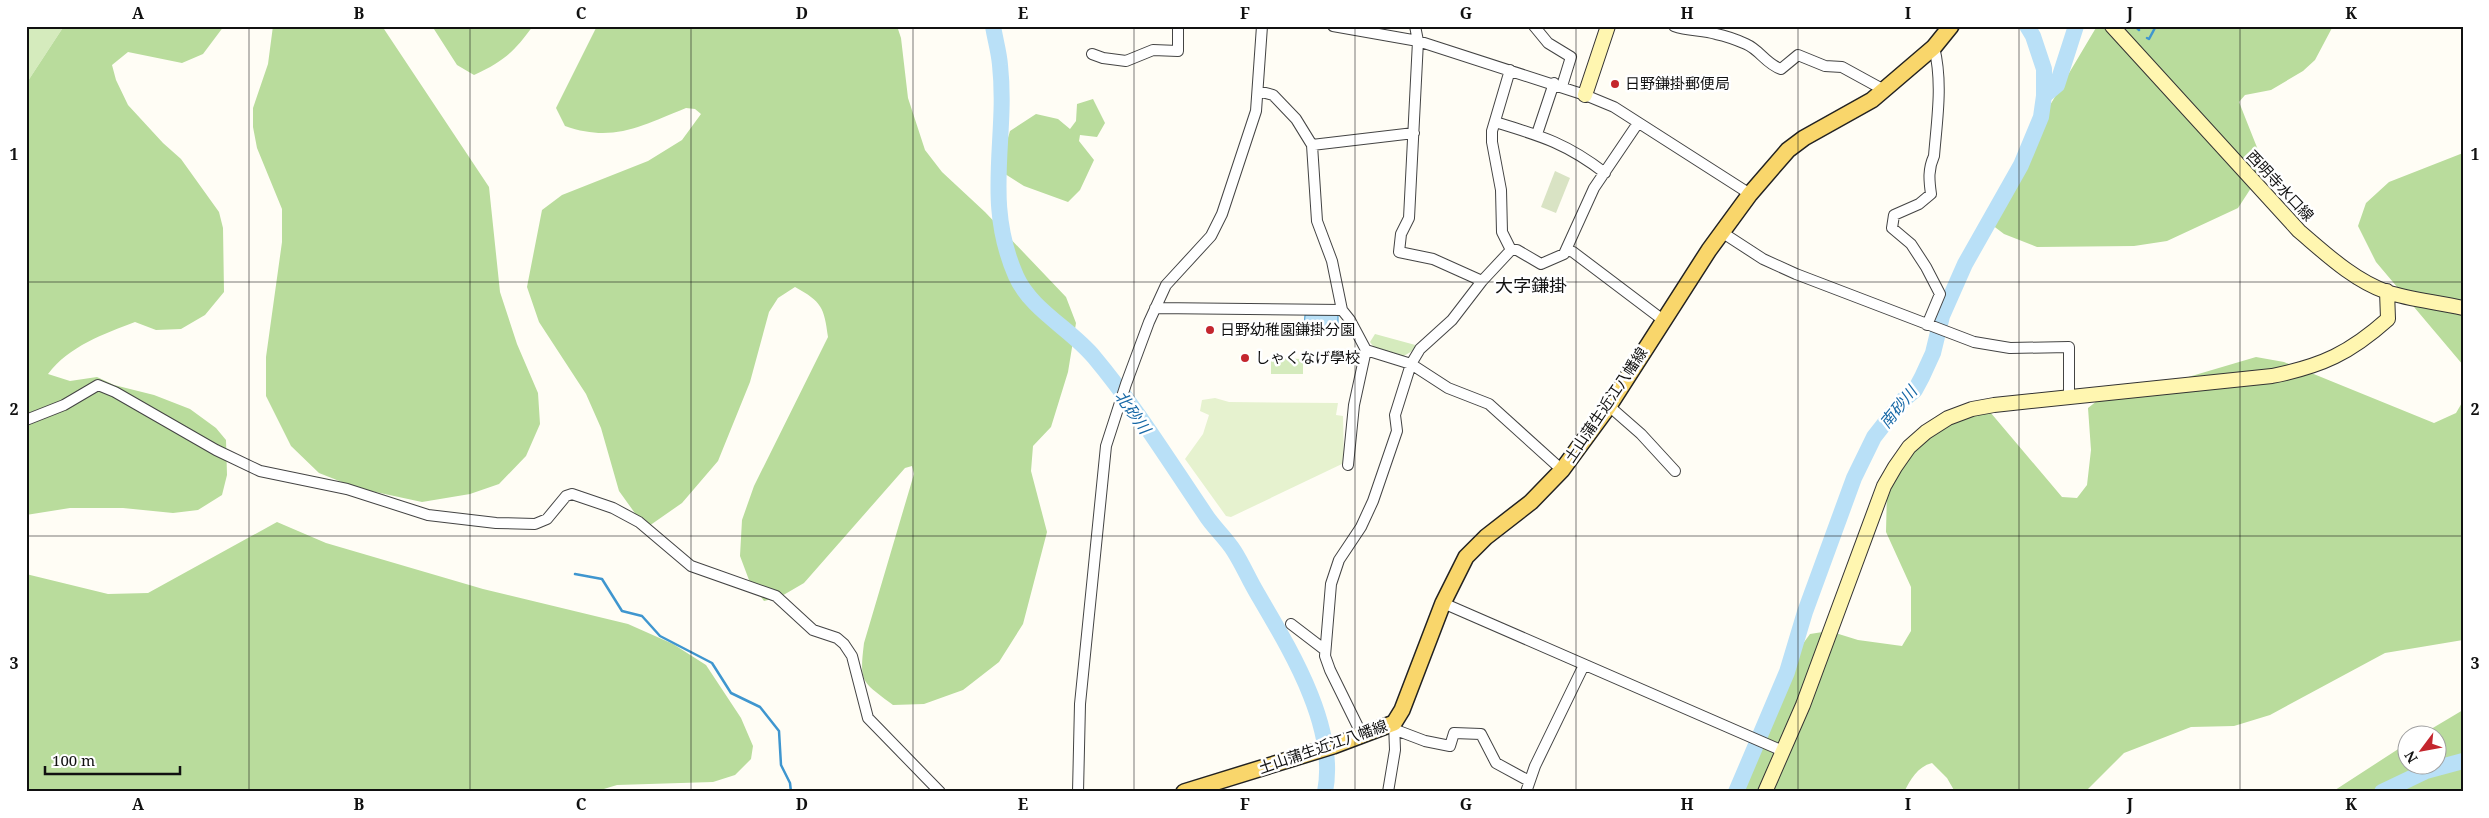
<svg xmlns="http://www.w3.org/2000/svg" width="2489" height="818" viewBox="0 0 2489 818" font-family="'Noto Serif','Noto Sans JP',serif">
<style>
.green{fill:#d5ebbd}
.forest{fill:#b9dc9c}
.cemetery{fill:#d9e3c4}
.pitch{fill:#e6f2cf}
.water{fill:#b9e0f7;stroke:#3f96cf}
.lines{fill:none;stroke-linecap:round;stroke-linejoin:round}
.stream{stroke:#3f96cf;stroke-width:2.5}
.river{stroke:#b9e0f7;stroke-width:16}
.street-casing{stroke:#444;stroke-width:12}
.secondary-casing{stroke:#333;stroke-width:16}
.primary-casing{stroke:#222;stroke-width:18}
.street{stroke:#fff;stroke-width:10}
.secondary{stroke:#fff6b0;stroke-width:14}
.primary{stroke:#f9d66b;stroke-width:15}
.grid{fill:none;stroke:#111;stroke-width:1;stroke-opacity:0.55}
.poi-dot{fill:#c4262e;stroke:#fff;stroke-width:2}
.labels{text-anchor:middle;stroke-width:5;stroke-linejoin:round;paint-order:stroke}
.poi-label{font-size:15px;fill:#111;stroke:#fff;text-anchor:start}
.street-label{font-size:15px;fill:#111;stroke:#fff}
.water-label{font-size:16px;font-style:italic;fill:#1768a6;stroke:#fff}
.quarter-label{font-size:18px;fill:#111;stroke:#fff}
.neatline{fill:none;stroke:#111;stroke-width:2}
.grid-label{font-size:16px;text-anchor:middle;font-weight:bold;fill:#111}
</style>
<rect width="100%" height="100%" fill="#fffdf5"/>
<path class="green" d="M26,26H64L26,84Z
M1375,334L1419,346V347L1402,357L1377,351L1370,342Z
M1271,358L1303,359V374H1271Z"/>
<path class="forest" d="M64,26H224L203,54L182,63L128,52L112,65L116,80L128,105L163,143L181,159L219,212L223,228L224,292L205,315L181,329L156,330L135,322C104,334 69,346 48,374L70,381L97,377L114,385L154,395L190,409L216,428L226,440L227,475L222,495L198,510L173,513L123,508H70L26,515V84Z
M273,26H382L489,187L500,292L517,344L538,393L540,424L526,456L499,484L470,494L422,502L357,488L319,473L291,446L266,396V357L282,242V209L257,148L253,127V108L268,64Z
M432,26H533C514,52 504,61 474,75L457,65Z
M597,26H897L901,38L908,98L925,150L942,172L985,212L1066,297L1076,323L1068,372L1051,427L1033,446L1031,471L1047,532L1023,624L999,662L963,690L924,704L893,705C862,681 859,684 864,643L914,474L912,466L905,468L804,583L780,597L764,601L749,580L740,556L742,520L754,486L828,337C824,307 822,302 795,287L778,298L769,312L750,382L718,461L682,503L649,526L637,516L619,491L601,428L586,394L539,322L527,287L542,210L562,195L648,161L682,140L701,114L695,109L686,108C641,126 613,143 565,126L556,108Z
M2097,26H2333L2315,60L2303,71L2271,90L2245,95L2239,102L2260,155L2253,185L2238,208L2167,241L2134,246L2037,247L2004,234L1983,218Z
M1093,99L1105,123L1097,137L1080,135L1079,141L1094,160L1080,190L1068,202L1024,186L1002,172V158L1010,131L1036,114L1058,119L1070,129L1076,121L1077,104Z
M2463,153V365L2376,262L2358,226L2366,203L2389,182Z
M2256,357L2284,362L2434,423L2456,413L2463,401V640L2385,653L2270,715L2234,726L2191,727L2124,753L2085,792H1955L1947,778L1932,763C1917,767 1911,779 1904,792H1736L1802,645L1810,634L1829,631L1858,640L1902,646L1911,631V587L1886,532L1887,490L1900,458L1945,419L1985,406L2062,497L2077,498L2087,485L2091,450L2088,408L2107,393L2151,388Z
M277,522L326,543L483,589L628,624L673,644L706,665L741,718L753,746L751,759L735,775L713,782L617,785L594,792H26V574L108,594L148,593Z
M2463,710V792H2332L2406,744V766H2436V736L2421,735Z"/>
<path class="cemetery" d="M1555,171L1570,178L1556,213L1541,207Z"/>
<path class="pitch" d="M1215,398L1229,402L1338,403L1336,415L1343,416L1344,463L1231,517L1226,516L1185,459L1203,434L1209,415L1200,411L1202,400Z"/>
<path class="water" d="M1305,315H1338V329L1304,328Z"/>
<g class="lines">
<path class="stream" d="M2135,26L2139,30
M2147,38L2149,39L2156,26
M575,574L602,579L622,611L642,616L660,636L712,663L731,693L760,707L779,731L781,765L790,783L791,792"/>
<path class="river" d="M993,26C995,39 999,52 1000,65C1008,139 983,201 1016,276C1031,310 1071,329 1094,357C1135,406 1169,461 1205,514C1213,527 1226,538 1234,551C1243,565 1249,580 1257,593C1289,648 1338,726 1325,792
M2044,96L2057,85L2076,26
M1736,792L1787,672L1805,612L1854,478L1874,437L1903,400L1915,390L1922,377L1933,353L1942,316L1965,264L2021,165L2041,117L2044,96V69L2033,36L2027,26
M2382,792L2426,771L2463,761"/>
<defs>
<path id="street" d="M1333,26L1418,41L1585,95L1614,107L1750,194
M1415,26L1418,41L1409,218L1401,234L1399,252L1433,259L1482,281
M1534,26L1548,43L1571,57L1562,86
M1674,26C1688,31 1702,30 1716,34C1726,36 1737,40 1746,44C1760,50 1766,64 1781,69L1798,55L1825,66L1842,67L1884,90
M1092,54L1103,58L1126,61L1153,50L1178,51V26
M1510,70L1492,131V142L1501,190L1502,232L1511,250
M1258,91L1273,95L1296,119L1312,145L1317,221L1332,261L1342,310L1350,320L1366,350L1411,364L1448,388L1489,404L1562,470
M1495,122C1541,136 1566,143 1605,173
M1537,134L1554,83
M1312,145L1414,133
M1723,233L1763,259L1796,274L1974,342L2010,348L2069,347V396
M1511,250H1517L1541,264L1564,254L1594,188L1638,123
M1567,250L1573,252L1663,320
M1155,308L1342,310
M1927,325L1940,294L1926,267L1911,244L1892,228L1894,215L1919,204L1931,194C1929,180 1928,169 1934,156C1937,119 1943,83 1934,47
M1609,406L1641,434L1675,471
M26,420L64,405L98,385L115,392L216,450L260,471L347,489L428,515L496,523L535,524L547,519L566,496L572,494L613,508L639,522L691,566L776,596L813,630L837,638L844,644L852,656L868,718L940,792
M1348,465L1354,405L1366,350
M1443,603L1783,751
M1291,624L1325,650
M1396,730L1425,741L1450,746L1454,733L1481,734L1496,763L1529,781
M1362,735L1330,670L1325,656L1331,584L1339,560L1361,527L1373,501L1397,431L1395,415L1411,364L1420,349L1452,320L1482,281L1511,250
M1078,792L1080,704L1106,446L1126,384L1149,322L1166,285L1211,236L1222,214L1256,111L1262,26
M1388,792L1395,750L1394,723
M1526,792L1535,766L1584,665"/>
<path id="secondary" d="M2112,26L2299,231C2325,253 2353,280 2387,292C2411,300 2438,302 2463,308
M1585,95L1608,26
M1765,792L1803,705L1884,486L1895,467L1909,447L1926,432L1948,418L1972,409L1994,405L2272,376C2322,366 2350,353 2388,319L2387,291"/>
<path id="primary" d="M1184,792L1333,746L1394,723L1402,710L1443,603L1466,557L1486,537L1531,502L1562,470L1609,406L1709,250L1750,194L1788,150L1804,138L1872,100L1934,47L1951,26"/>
</defs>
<use href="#street" class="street-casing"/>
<use href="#secondary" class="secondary-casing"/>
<use href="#primary" class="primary-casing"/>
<use href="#street" class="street"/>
<use href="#secondary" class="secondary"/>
<use href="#primary" class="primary"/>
</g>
<path class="grid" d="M249,26V792M470,26V792M691,26V792M913,26V792M1134,26V792M1355,26V792M1576,26V792M1798,26V792M2019,26V792M2240,26V792M26,282H2463M26,536H2463"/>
<g class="poi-dot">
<circle cx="1615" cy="84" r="5"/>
<circle cx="1210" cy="330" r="5"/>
<circle cx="1245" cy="358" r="5"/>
</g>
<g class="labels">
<g class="poi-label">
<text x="1625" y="89">日野鎌掛郵便局</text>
<text x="1220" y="335">日野幼稚園鎌掛分園</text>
<text x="1255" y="363">しゃくなげ學校</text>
</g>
<g class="street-label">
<text transform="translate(2280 186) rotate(47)" y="5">西明寺水口線</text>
<text transform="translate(1606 405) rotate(-56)" y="5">土山蒲生近江八幡線</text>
<text transform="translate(1323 747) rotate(-19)" y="5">土山蒲生近江八幡線</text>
</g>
<g class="water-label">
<text transform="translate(1898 407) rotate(-51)" y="6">南砂川</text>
<text transform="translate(1133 412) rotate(55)" y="6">北砂川</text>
</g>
<g class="quarter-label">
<text x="1531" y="292">大字鎌掛</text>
</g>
</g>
<rect width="2489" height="818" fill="none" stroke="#ffffff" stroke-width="55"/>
<g transform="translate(2422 750) rotate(238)"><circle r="24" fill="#ffffff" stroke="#a0a0a0"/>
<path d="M0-4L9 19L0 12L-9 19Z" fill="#c4262e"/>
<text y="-8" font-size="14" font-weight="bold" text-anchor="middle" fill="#111111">N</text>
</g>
<path d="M45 766v8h135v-8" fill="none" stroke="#111111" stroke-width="2.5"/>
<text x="52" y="766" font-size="15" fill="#111111" stroke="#ffffff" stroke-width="4" paint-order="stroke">100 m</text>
<rect x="28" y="28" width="2434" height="762" class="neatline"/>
<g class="grid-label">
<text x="138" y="19">A</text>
<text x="359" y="19">B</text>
<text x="581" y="19">C</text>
<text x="802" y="19">D</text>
<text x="1023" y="19">E</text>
<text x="1245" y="19">F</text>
<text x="1466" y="19">G</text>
<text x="1687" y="19">H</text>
<text x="1908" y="19">I</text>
<text x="2130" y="19">J</text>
<text x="2351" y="19">K</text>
<text x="14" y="160">1</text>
<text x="2475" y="160">1</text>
<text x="14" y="415">2</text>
<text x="2475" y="415">2</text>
<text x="14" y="669">3</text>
<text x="2475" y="669">3</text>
<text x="138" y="810">A</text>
<text x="359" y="810">B</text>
<text x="581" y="810">C</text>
<text x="802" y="810">D</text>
<text x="1023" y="810">E</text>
<text x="1245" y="810">F</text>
<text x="1466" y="810">G</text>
<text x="1687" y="810">H</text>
<text x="1908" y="810">I</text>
<text x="2130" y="810">J</text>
<text x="2351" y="810">K</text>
</g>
</svg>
